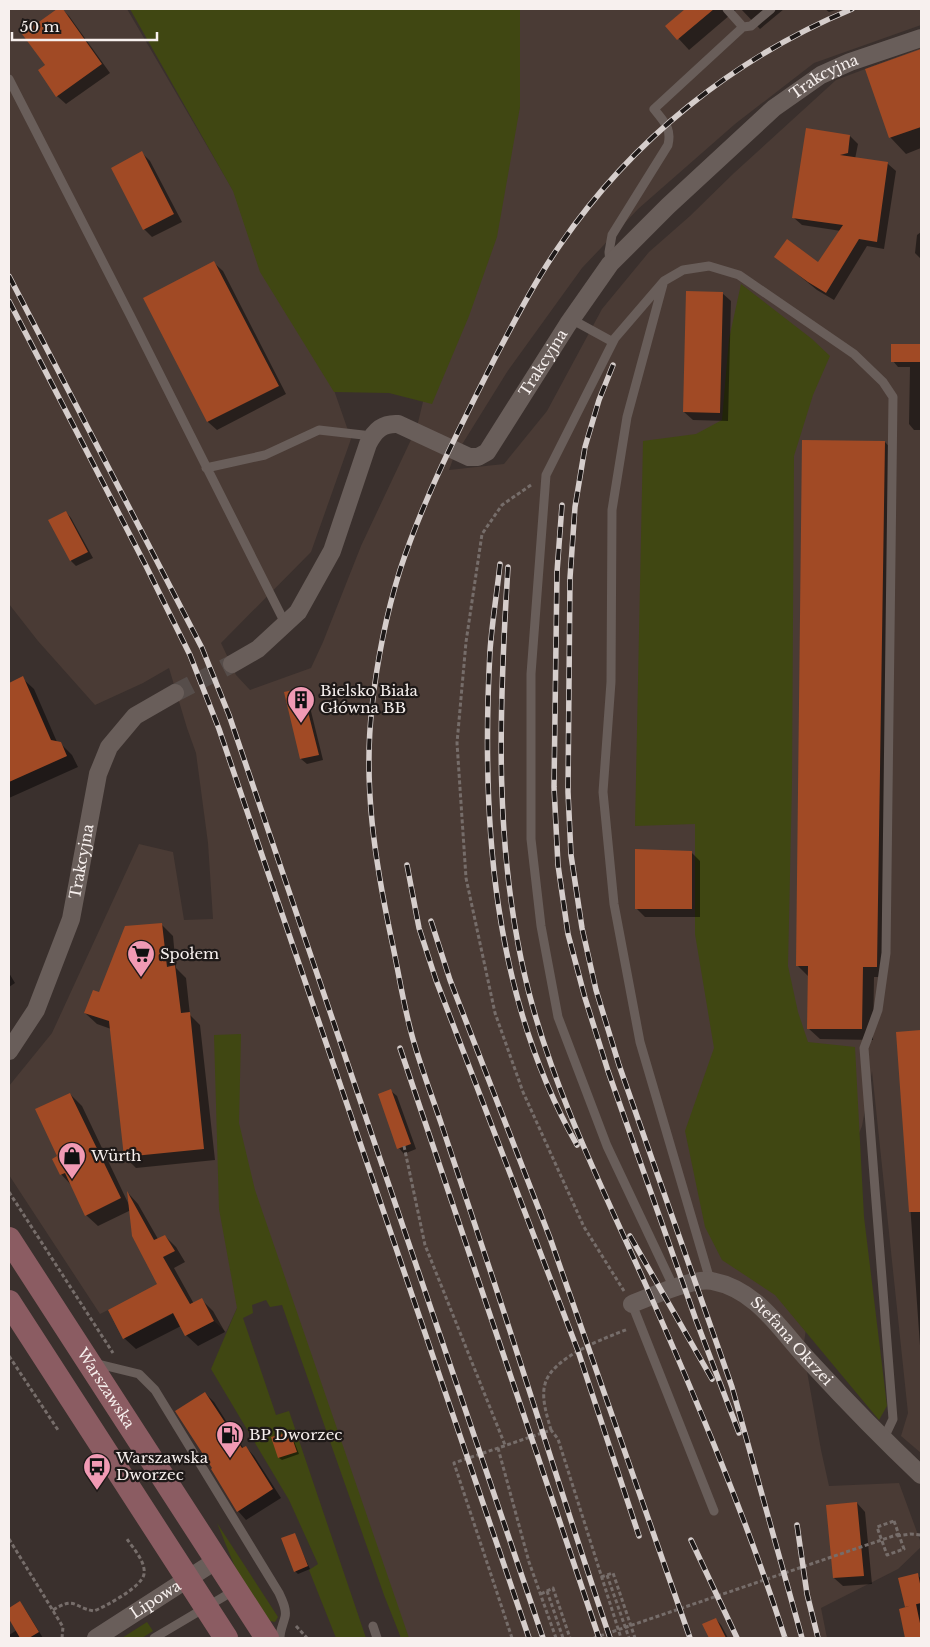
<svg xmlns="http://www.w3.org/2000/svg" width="930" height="1647" viewBox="0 0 930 1647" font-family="'Libre Baskerville',serif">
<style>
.built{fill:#4a3b35}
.green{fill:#404712}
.shadow{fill:#0007}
.building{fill:#a14a25}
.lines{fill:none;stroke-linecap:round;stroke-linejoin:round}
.minor-tunnel{stroke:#564d4a;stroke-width:18;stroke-dasharray:18 9;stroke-linecap:butt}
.path{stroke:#766d6a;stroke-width:3;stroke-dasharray:4 2.5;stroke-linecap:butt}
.service{stroke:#695e5a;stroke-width:9}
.minor{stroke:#695e5a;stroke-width:18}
.secondary{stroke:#8b5c62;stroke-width:24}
.rail-casing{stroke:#d6cecc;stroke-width:5.5}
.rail{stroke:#1e1918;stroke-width:4;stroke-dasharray:11;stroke-linecap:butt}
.labels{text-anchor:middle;stroke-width:4.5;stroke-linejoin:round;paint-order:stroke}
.street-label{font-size:15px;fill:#f7f0ee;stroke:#1e1918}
.poi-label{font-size:15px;fill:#f7f0ee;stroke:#1e1918;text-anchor:start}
</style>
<rect width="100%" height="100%" fill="#3a302d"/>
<path class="built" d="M9,9H127L311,324L351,439L311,552L221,643L236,675L250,690L311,668L323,642L361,546L417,427L426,389L520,107V9H921V25L814,63L735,124L638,209L582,268L507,372L453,459L449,470L504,464L547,411L602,309L649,252L690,216L734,173L836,80L921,48V1453L901,1436L908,1413L872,1071L862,1126L831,1203L812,1290L803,1349L821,1450L829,1486L899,1483L921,1543V1547L898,1569L821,1608L827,1638H401L280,1295L237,1308L226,1332L214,1321L185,1336L173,1314L123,1339L108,1310L100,1314L9,1175V1086L52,1033L139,844L173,852L184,920L213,919L208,843L196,753L187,728L169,668L143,683L95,705L38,641L9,604Z"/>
<path class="green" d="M130,9H520V107L497,237L469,316L432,404L389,393L334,392L260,272L233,191Z
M741,284L812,339L830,356L813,395L794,456L792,782L788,966L798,1012L808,1042L855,1047L864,1217L887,1406L879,1420L775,1295L722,1260L705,1227L685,1131L714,1048L695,934V824L635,826L643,441L696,434L722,420L729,339Z
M241,1034L239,1123L255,1190L409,1638H401L384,1595L282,1305L270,1307L266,1300L252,1305L253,1313L243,1318L276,1415L289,1411L366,1638H336L309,1570L318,1564L289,1500L211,1369L237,1308L219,1209L214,1035Z
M217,1523L278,1617L275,1622L270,1621L237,1572Z
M147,1622L153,1631L142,1638H122Z"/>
<path class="shadow" d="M59,9H62L69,16L110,73L66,104L57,96L46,66L24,34Z
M687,9H737L689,50L667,26Z
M741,9H784L760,29Z
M825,9H839L829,12Z
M921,50V148L906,154L890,137L866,69Z
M850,136L858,144L855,159L888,164L896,171L884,249L867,246L834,300L817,290L775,256L819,264L841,231L802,225L794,218Z
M142,153L150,161L182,222L152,237L144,229Z
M921,232V259L915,253L917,235Z
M214,263L223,271L286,394L217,430L208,422L144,298Z
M722,293L731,301L728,421L693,420L684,412Z
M893,345H921V430H914L909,424L910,367H898L893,361Z
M885,442L896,454L887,977H874L873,1040L820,1039L808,1028V976L797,965Z
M66,512L71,518L93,558L76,566L71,561Z
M22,678L34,689L57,742L60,743L72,755L78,767L9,798V684Z
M302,689L307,695L323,760L307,764L301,759L285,693Z
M692,853L700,861V917H645L636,908Z
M161,924L173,936L176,968L186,978L190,1015L200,1025L215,1160L136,1168L125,1157L111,1029L97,1024L85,1013Z
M9,973L15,983L9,987Z
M921,1031V1360L898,1033Z
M391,1091L397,1096L416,1149L404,1154L399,1148Z
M70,1094L82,1106L130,1207L129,1194L138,1204L158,1239L165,1236L176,1247L185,1262L174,1268L194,1304L202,1300L213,1311L225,1332L198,1346L186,1335L181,1326L136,1349L124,1338L159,1284L131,1210L98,1226L86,1215L72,1186L61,1174L59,1157Z
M205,1393L214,1402L244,1449L246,1447L254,1456L281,1498L246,1520L238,1511Z
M290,1433L292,1436L299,1454L282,1460L279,1458L273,1438Z
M857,1503L865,1512L872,1584L843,1586L834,1578Z
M294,1534L310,1569L298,1574L295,1571Z
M917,1574L921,1579V1638H907L900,1610L906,1608L900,1579Z
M20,1603L25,1609L43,1638H9V1635L17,1630L9,1617V1610Z
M716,1619L721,1625L728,1638H710L704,1625Z"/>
<path class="building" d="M57,9H63L102,64L56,97L38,70L45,65L22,34Z
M685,9H714L677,40L665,26Z
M921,49V127L889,138L865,69Z
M806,128L850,135L848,153L840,155L888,162L877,242L859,239L826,293L808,282L774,257L787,239L818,262L843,225L792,218Z
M142,151L174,214L143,230L111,168Z
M214,261L279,386L207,422L143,298Z
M686,291L723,292L720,413L683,412Z
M891,344H921V362H891Z
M802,440L885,441L877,967H863L862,1029H807L808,966H796Z
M66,511L88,552L70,561L48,520Z
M23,676L51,740L61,742L67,756L9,782V683Z
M302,688L319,755L300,759L284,692Z
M635,849L692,851V909H635Z
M162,923L167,967L175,965L181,1013L190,1012L204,1149L124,1157L109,1021L84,1013L93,990L99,992L125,926Z
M921,1030V1212H909L896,1032Z
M391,1089L411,1144L397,1149L378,1094Z
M70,1093L121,1198L85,1216L65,1173L60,1175L52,1159L57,1156L35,1109Z
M127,1191L154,1240L165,1235L175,1251L163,1257L190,1304L202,1298L214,1321L185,1336L173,1313L123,1339L108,1310L157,1284L132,1236Z
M205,1392L242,1448L246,1446L273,1489L237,1512L211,1469L212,1468L175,1411Z
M290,1432L297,1452L278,1458L271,1437Z
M857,1502L864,1576L833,1578L826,1505Z
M295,1533L308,1566L294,1572L281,1538Z
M918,1573L921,1589V1603L905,1607L898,1578Z
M20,1601L39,1632L29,1638H20L9,1619V1608Z
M916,1604L921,1628V1638H905L899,1609Z
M716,1618L726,1638H709L702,1624Z"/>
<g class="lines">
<path class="minor-tunnel" d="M175,693L232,664"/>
<path class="path" d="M531,485L502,505L482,534L466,642L457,743L466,878L495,1013L523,1092L584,1227L624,1291
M404,1146L425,1245L505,1445
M9,1192L113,1353
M9,1356L58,1430
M551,1430C547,1416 541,1398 545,1384C552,1357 605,1338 628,1329
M498,1448L529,1562L556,1638
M894,1521L904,1549L887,1555L877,1527Z
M897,1536L910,1534L921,1535
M9,1539L63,1627L62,1638
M607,1575L629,1638
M601,1577L613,1573L635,1638
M547,1591L563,1638
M541,1594L553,1588L570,1638
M53,1610C76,1596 72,1607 94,1611C106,1606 142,1587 144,1574C146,1562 133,1548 127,1539
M296,1626L307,1638
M512,1638L454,1463L551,1430L558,1439L621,1638
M594,1638L899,1534"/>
<path class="service" d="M727,9L743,27
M9,79L130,315L285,623
M610,263L609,252L612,235L668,145C672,128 664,122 654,109L743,27L751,26L771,9
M663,284L627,417L612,510L611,682L603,792L614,904L640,1042L710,1280
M571,319L613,342
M206,468L265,455L319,430L372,436
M674,1288L607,1146L558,1017L541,926L531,839V674L546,475L615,338L664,281L683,270L709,266L739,275L854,354L883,382L893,397L886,953L878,1010L864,1048L893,1419L884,1438
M632,1304L714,1511
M94,1363L139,1374L155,1390L279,1593C282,1600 287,1609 285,1617C283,1625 280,1630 280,1638
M373,1626L377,1638
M154,1638L235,1590"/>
<g class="minor">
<path id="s1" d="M232,664L258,649L298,612L332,551L368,444C375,430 383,423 398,424L469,457H478L487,452L568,324L610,264L668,206L774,108L821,75L850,62L921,38"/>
<path id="s2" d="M9,1051L36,1010L71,919L98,774L109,747L135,716L175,693"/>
<path id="s3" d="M632,1304C649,1297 694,1277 712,1281C759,1290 781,1332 812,1364C847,1402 884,1440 921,1475"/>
<path id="s4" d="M96,1638L217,1560"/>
</g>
<g class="secondary">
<path id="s5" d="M9,1239L267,1638"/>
<path d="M9,1302L226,1638"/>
</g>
<defs>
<path id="rail" d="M9,276L202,648L229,715L543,1638
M9,301L146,566L190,655L219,729L529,1638
M613,365L599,400L585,447L575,507L570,578L568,792L571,855L582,928L596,990L619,1065L732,1387L802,1638
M562,505L557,572L554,787L558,865L568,934L585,998L608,1071L696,1320L739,1433
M500,564C497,593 492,622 490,651C481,819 492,995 577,1145
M508,567C499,709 493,854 529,993C555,1093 602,1187 644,1281C696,1398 746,1517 785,1638
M407,865L419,928L436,980L578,1351L639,1536
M431,921L450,980L550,1238L690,1638
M400,1048L599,1638
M630,1236L712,1379
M797,1525L807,1594L818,1638
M691,1540L737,1638
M610,1638C568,1515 530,1390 489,1267C473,1220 458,1173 442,1126C433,1099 423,1073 415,1046C404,1011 399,973 391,937C375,861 363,785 372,707C377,661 386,615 400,570C424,497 460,427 495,358C515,320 535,281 560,245C632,140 734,58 852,9"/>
</defs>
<use href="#rail" class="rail-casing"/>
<use href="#rail" class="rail"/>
</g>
<defs>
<symbol id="building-pin" viewBox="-11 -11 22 30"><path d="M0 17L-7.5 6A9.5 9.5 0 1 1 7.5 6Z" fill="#f19ab4" stroke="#1e1918"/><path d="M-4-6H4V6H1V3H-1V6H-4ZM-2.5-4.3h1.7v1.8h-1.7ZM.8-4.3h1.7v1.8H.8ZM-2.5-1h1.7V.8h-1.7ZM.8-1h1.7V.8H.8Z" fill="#111"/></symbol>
<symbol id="supermarket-pin" viewBox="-11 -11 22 30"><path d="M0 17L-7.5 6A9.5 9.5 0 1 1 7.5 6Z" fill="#f19ab4" stroke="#1e1918"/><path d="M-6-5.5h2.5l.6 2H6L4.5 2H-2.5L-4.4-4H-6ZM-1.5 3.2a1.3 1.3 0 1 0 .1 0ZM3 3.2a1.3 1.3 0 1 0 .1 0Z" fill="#111"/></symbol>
<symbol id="shop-pin" viewBox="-11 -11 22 30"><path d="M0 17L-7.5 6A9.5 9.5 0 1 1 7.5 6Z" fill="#f19ab4" stroke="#1e1918"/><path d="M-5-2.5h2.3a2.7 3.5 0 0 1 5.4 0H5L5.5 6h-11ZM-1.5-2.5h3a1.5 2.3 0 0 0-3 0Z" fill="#111"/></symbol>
<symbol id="fuel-pin" viewBox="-11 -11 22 30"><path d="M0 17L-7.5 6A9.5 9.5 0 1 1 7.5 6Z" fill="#f19ab4" stroke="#1e1918"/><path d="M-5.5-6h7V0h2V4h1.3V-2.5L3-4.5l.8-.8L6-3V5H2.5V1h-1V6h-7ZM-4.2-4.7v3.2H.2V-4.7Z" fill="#111"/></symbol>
<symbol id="bus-pin" viewBox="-11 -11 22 30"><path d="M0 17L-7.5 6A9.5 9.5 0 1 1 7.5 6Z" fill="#f19ab4" stroke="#1e1918"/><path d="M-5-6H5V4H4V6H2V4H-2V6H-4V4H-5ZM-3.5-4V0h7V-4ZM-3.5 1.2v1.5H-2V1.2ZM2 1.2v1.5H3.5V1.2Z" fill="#111"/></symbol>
</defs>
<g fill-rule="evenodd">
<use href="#building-pin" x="285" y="684" width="32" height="43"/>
<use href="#supermarket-pin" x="125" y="938" width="32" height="43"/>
<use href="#shop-pin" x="56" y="1140" width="32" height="43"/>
<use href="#fuel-pin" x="214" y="1419" width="32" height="43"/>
<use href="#bus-pin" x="81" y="1451" width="32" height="43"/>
</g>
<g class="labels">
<g class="street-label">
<text dy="5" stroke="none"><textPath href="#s1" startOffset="914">Trakcyjna</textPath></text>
<text dy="5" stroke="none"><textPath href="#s1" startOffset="509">Trakcyjna</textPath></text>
<text dy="5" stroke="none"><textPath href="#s2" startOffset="205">Trakcyjna</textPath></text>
<text dy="5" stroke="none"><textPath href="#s3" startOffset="186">Stefana Okrzei</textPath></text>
<text dy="5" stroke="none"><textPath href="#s5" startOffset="178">Warszawska</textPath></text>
<text dy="5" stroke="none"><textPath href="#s4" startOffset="71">Lipowa</textPath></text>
</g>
<g class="poi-label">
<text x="320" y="696">Bielsko Biała<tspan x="320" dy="17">Główna BB</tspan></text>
<text x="160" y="959">Społem</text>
<text x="91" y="1161">Würth</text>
<text x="249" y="1440">BP Dworzec</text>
<text x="116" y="1463">Warszawska<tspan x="116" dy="17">Dworzec</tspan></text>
</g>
</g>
<rect width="930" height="1647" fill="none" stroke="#f7f0ee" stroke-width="20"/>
<path d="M12 32v8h145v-8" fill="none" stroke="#f7f0ee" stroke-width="2.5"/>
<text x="20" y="32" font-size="15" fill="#f7f0ee" stroke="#1e1918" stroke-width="4" paint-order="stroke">50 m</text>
</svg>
